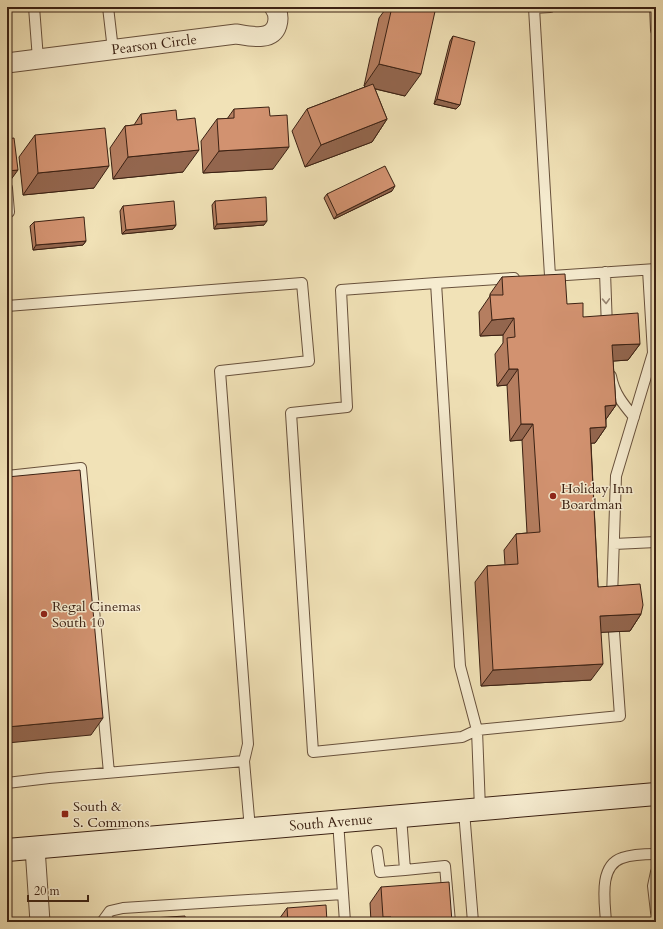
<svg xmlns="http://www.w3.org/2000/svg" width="663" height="929" viewBox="0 0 663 929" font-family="Cardo,serif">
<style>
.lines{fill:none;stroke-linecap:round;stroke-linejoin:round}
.lane-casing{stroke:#68513c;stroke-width:12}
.street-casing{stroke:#68513c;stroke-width:21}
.secondary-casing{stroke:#3b2113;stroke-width:24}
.lane{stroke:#f6ecd0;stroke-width:10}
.street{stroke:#f6ecd0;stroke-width:19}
.secondary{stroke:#f6ecd0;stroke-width:22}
.wall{fill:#b57e60;stroke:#3b2113}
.shaded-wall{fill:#93664e;stroke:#3b2113}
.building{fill:#d29270;stroke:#3b2113}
.oneway{stroke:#988672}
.poi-dot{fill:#8f2418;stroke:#f6ecd0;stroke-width:1.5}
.labels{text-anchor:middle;stroke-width:3;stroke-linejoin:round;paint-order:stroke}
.street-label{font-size:14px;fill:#3b2113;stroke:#f6ecd0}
.poi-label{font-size:14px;fill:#3b2113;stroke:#f6ecd0;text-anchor:start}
</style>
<rect width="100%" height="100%" fill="#f1e2b7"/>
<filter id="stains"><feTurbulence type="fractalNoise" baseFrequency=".005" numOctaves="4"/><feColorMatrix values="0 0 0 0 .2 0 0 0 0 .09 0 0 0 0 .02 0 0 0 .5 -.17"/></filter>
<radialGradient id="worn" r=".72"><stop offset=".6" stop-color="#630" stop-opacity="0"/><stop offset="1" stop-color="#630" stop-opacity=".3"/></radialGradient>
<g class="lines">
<defs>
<path id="lane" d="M34,7L38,59
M108,7L113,50
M550,7L534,8L550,276
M655,7L656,30
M7,188L9,212H7
M605,272L607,328
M552,276L656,269
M436,283L341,290L347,407L291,413L313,752L462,737L477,730L620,716L614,632
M7,306L302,283L309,361L220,371L248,744L244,761
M611,376C614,393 623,404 634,417
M7,476L81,468L109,773
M614,544L656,542
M612,598L616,476L653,353L648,270
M7,783L49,778L244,761L250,829
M480,809L477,730L460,666L436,283L514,278
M464,811L473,922
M338,821L345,922
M377,851L380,872L405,870L401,816
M405,870L445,866L450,922
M656,872L653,886L656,912
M102,922L110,911L123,908L343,894
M606,922C605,903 598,866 622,858C633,854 645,854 656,854"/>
<path id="street" d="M7,63L236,34C249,36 272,42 277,25C279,18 278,12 274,7
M35,848L40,922"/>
<path id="secondary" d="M7,850L656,794"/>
</defs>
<use href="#lane" class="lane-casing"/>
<use href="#street" class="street-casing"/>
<use href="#secondary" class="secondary-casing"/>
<use href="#lane" class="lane"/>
<use href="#street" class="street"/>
<use href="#secondary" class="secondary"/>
</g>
<path class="wall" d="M128,7H170L129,11Z
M387,7H436L405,96L375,89L387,119L372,142L305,167L292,131L307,109L365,87L364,86L379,18Z
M453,36L456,109L434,104L450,41Z
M234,109L273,169L203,173L201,141L217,119H227Z
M141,114L183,172L113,179L110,148L125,126L134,125Z
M35,135L94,188L23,195L19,157Z
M392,191L334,219L324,198L327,194Z
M215,201L264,225L214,229L212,205Z
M123,206L176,225L173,229L122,234L120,211Z
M34,222L86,241L83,245L33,250L30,226Z
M502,277L567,304L583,317L640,344L628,360L613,361L616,405L606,419V427L595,443H591L598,587L641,614L630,631L601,632L591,680L481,686L475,582L487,566L505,565L504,550L516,534L527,533L522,440L510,441L507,385L497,386L495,354L503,343V335L480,336L479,312L490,296V294Z
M381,887L452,922H371L370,903Z
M287,908L327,922H277Z"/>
<path class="shaded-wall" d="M132,7H170L129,11Z
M379,64L421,74L405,96L364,86Z
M437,99L460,105L456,109L434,104Z
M387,119L372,142L305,167L321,145Z
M289,147L273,169L203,173L219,151Z
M199,150L183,172L113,179L128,157Z
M109,166L94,188L23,195L38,173Z
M18,170L7,185V171Z
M395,186L392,191L334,219L337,215Z
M267,221L264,225L214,229L217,224Z
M176,225L173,229L122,234L126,230Z
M86,241L83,245L33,250L36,245Z
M514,318L503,335L480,336L492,320Z
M640,344L628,360L601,362L612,345Z
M509,369H518L507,385L497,386Z
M616,405L604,422L605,406Z
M521,424H533L522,440L510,441Z
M606,427L595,443L578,444L590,428Z
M641,614L630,631L589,633L600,616Z
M603,664L591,680L481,686L493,670Z
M103,718L91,735L7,743V727Z
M383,917H391L387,922H380Z"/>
<path class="building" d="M392,7H436L421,74L379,64Z
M453,36L475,42L460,105L437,99Z
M373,84L387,119L321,145L307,109Z
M269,107L270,116L287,115L289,147L219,151L217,119L234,118V109Z
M176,110L177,120L195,118L199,150L128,157L125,126L142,124L141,114Z
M105,128L109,166L38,173L35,135Z
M14,138L18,170L7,171V139Z
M385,166L395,186L337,215L327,194Z
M266,197L267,221L217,224L215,201Z
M174,201L176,225L126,230L123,206Z
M84,217L86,241L36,245L34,222Z
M565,274L567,304L583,303V317L638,313L640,344L612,345L616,405L605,406L606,427L590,428L598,587L640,584L643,605L641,614L600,616L603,664L493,670L487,566L518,564L516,534L540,532L533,424H521L518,369H509L507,338L515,337L514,318L492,320L490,295H503L502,277Z
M80,470L103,718L7,727V477Z
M449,882L452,922H391V917H383L381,887Z
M326,905L327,922H288L287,908Z
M185,916L186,922H152V918Z"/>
<defs><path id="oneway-chevron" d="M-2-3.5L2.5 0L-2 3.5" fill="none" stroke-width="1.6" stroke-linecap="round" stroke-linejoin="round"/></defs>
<use class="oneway" href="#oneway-chevron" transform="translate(606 301) rotate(88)"/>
<g class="poi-dot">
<circle cx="553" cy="496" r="4"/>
<circle cx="44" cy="614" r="4"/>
<rect x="61" y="810" width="8" height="8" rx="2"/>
</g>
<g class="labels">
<g class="street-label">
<text transform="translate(154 44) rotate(-7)" y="5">Pearson Circle</text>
<text transform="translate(331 822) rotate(-5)" y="5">South Avenue</text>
</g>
<g class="poi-label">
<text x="561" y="493">Holiday Inn<tspan x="561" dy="16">Boardman</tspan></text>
<text x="52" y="611">Regal Cinemas<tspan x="52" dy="16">South 10</tspan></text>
<text x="73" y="811">South &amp;<tspan x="73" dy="16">S. Commons</tspan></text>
</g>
</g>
<rect width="663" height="929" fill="none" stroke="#f1e2b7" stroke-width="24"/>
<rect x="8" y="8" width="647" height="913" fill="none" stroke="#3b2113" stroke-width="2"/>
<rect x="12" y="12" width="639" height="905" fill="none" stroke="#3b2113"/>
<path d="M28 895v6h60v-6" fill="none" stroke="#3b2113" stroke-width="2"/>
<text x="34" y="895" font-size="12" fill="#3b2113" stroke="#f6ecd0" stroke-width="3" paint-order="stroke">20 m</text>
<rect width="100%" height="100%" filter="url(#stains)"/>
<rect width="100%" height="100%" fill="url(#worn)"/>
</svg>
